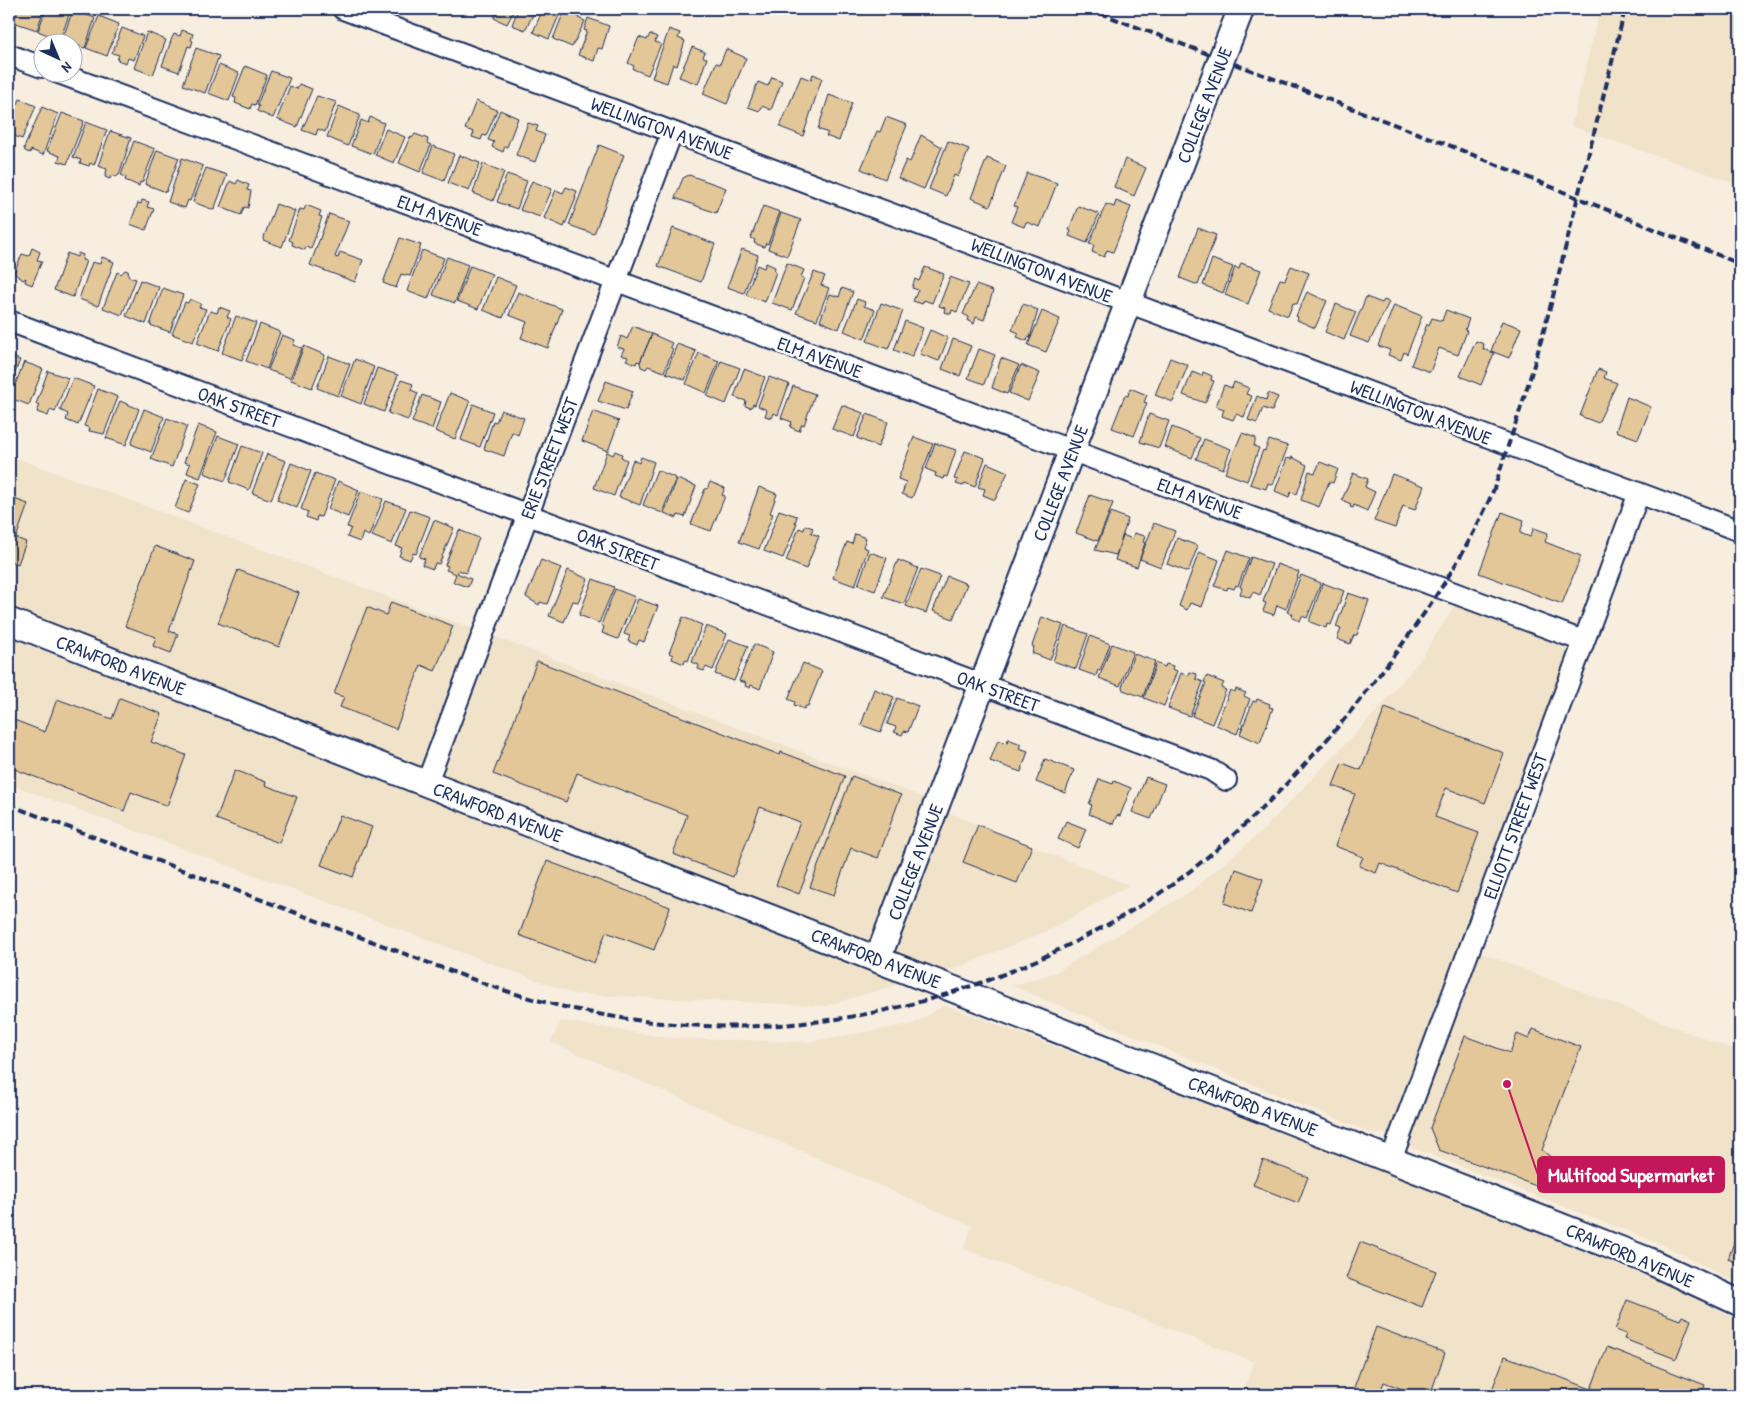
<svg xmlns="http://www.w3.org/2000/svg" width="1749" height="1404" viewBox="0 0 1749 1404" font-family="'Patrick Hand',sans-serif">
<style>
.built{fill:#f1e2ca}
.building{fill:#e3c798;stroke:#1b2f5e}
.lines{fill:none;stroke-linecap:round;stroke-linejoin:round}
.minor-casing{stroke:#1b2f5e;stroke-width:24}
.tertiary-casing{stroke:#1b2f5e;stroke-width:29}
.minor{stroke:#fff;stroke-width:20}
.tertiary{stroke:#fff;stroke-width:25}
.rail{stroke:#1b2f5e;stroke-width:4;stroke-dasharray:8 4;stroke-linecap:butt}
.tertiary-bridge-casing{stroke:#1b2f5e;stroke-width:29;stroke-linecap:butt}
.tertiary-bridge{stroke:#fff;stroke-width:25}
.labels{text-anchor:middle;stroke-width:5;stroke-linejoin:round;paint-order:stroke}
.street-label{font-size:19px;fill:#1b2f5e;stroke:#fff}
.leader{fill:none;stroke:#c2185b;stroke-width:2}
.callout-dot{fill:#c2185b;stroke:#fff;stroke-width:2}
.callout{fill:#c2185b;stroke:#c2185b;stroke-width:2}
.callout-label{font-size:20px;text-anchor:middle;font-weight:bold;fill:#fff}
</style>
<rect width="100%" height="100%" fill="#f7eee0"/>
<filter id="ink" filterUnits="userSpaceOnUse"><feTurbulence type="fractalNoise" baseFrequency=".02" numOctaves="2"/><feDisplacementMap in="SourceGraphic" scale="10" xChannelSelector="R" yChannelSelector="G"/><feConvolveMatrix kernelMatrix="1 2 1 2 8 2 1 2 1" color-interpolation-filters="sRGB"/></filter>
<g filter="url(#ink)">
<path class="built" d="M1600,9H1740V185L1571,126Z
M9,455L925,798L949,813L1129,885L1052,929L964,965L825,1006L574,994L9,784Z
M1455,605L1579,651L1399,1121L1390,1134L1371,1133L1012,986L1056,972L1191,891L1261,832L1377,711L1420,660Z
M1479,952L1740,1052V1284L1666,1246L1408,1146Z
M945,1005L1330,1151L1668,1285L1740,1321V1395H1242L1254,1362L964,1249L972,1226L551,1042L561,1021L671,1038L808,1042L913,1024Z"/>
<path class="building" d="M18,9H44L37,30L13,22Z
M46,9H71L60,40L38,31Z
M494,9H515L507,24L494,18L498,10Z
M518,9H536L525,30L512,25Z
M543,9H554L560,13L549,39L533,32Z
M565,9L582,10L578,18L585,21L572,47L553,39Z
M73,10L95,18L85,48L62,40Z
M99,16L119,24L107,56L86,48Z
M588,18L609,26L602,49L598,48L594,61L578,55L587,31L584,30Z
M122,28L143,36L134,60L128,58L126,63L117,60L119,55L112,53Z
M669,29L680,33L678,38L685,41L677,66L673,64L667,83L652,78Z
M182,30L193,34L191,40L193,41L191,47L188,46L179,72L162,66L172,38L174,34L180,36Z
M147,32L166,40L153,75L134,68Z
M650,34L657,37L655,42L661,44L648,75L633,69L634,66L628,63L639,37L647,40Z
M692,47L705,52L703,57L707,58L698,84L679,77Z
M196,48L219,56L205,93L183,85Z
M726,49L746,58L727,104L703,94L716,63L720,64Z
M219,65L239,73L229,101L208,93Z
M245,66L267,75L255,105L252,104L250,109L235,103L236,98L233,97Z
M271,71L290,78L273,118L257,111L259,106L257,105Z
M813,74L822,78L803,136L780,127L801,76L811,80Z
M772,77L782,81L771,110L762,106L760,111L748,107L758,82L768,86Z
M299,84L312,89L297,127L277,119L290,86L297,89Z
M829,95L852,103L839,141L826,136L828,133L818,129Z
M317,96L336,102L325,132L318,129L316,135L302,130Z
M20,99L36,106L22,139L9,134V110L12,102L18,104Z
M476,101L497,110L486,136L483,135L481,140L472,137L474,132L465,129Z
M339,106L360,115L348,146L327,137Z
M42,107L58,114L43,155L31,150L30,153L25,151L24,148Z
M500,110L518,118L507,147L505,146L503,152L492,147L494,142L488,140Z
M62,113L84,121L67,164L58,161L60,156L47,151Z
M370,117L384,123L373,154L351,146L361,120L368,123Z
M886,117L907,125L885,179L861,169L877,131L880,132Z
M86,122L107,130L94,165L90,163L89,166L80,163L81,160L73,157Z
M528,123L538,126L536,131L545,135L535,162L516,155Z
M386,129L405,137L394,163L375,155Z
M110,131L131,138L119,175L116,177L112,175L110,179L105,177L107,169L98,166Z
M415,134L428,139L427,143L431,145L420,172L399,163L410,137L412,138Z
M921,135L942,147L924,189L898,178L906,160L910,162Z
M134,141L155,149L142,183L140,182L139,186L125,180L126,177L121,175Z
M948,141L969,149L958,177L954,175L946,196L929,189Z
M599,145L624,155L594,234L569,225Z
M433,146L454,154L444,181L423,173Z
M157,150L179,158L166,192L145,184Z
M459,155L480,163L469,191L448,183Z
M182,158L203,166L190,201L188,200L185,208L168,202Z
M987,158L1006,166L990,206L971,198Z
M1125,159L1146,168L1134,196L1114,187Z
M483,164L504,172L493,201L473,193Z
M206,168L227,175L214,210L193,202Z
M1027,173L1057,183L1040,227L1026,222L1024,227L1011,222L1017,207L1014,206Z
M507,174L527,181L517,209L497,202Z
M689,175L726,188L716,213L675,198L683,178Z
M238,180L249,185L247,190L251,191L248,208L244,207L241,215L220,207L230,181L236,184Z
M532,181L552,189L540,217L520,210Z
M566,187L577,191L575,197L576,198L564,227L544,218L556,190L563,193Z
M142,200L149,202L147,207L154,209L146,230L130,224L138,203L141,204Z
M1116,201L1131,207L1113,252L1107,250L1104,257L1092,252L1094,245L1089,244L1106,204L1114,207Z
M276,204L295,211L282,247L263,240Z
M306,205L321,211L319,216L322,217L311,249L306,247L305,250L292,245L293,242L289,240L300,209L304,210Z
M763,206L780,212L768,244L766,243L764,247L754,243L755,240L751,238Z
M1078,206L1099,214L1087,243L1069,236L1071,231L1069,230Z
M781,213L801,220L787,256L768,249Z
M329,214L349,221L335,257L338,258L340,252L363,260L355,282L310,265Z
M673,228L715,244L701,282L658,266Z
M1198,228L1216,235L1198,285L1180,278Z
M400,238L421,245L410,276L401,274L396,288L383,283Z
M32,248L40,252L37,260L42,261L32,285L25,282L26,278L23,280L14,273L22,254L29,256Z
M742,249L758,255L744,293L727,287Z
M422,250L444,258L428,299L407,291Z
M67,253L77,257L78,253L83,255L82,260L86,261L73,297L54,290Z
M102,257L114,262L98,306L79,299L92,262L100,264Z
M447,257L468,265L455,303L433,295Z
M1212,259L1233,267L1223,293L1203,285Z
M766,263L775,267L774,271L776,272L765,302L746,295L757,265L764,268Z
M787,263L804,270L801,277L804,278L792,310L772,303Z
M1241,263L1261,270L1248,304L1225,295L1235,267L1239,269Z
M470,266L492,274L478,309L457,301Z
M1291,266L1309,273L1297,304L1293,303L1288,316L1268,308L1280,279L1285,280Z
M925,267L944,274L932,303L924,300L922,304L913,301L918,290L912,288L915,279L919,281Z
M125,270L128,271L129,277L136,279L122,315L103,308L117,272L121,274Z
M814,272L825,276L821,285L829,288L817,320L796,313Z
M496,277L516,285L503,318L483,310Z
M950,277L969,284L957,312L952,310L951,314L944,312L945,308L939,306Z
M140,280L159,287L146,324L126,316Z
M976,285L993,291L984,320L976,317L974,324L968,321L969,317L963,314Z
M163,288L183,295L170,332L150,325Z
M842,288L853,292L839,329L820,321L830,294L839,297Z
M518,292L562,309L548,348L521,338L527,322L509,315Z
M1307,292L1327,301L1315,328L1297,320L1298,317L1296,316Z
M1366,297L1382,303L1384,300L1389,302L1369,343L1350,336Z
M190,299L201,304L199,307L206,309L193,342L172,334L185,302L188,303Z
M857,299L865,302L864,306L875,310L864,339L844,331Z
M881,303L903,311L888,349L867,341Z
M1023,304L1038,310L1030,338L1028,337L1027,341L1017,337L1019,333L1012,330Z
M1336,304L1356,312L1344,340L1325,332Z
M1394,305L1422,316L1407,354L1404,352L1401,360L1388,355L1390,350L1378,346Z
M219,307L230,311L227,317L231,319L218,351L197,343L210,311L217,313Z
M1446,310L1469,319L1465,330L1467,331L1458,355L1439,348L1430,372L1411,365L1427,324L1429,325L1432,318L1442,321Z
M1042,311L1060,319L1046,352L1028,345Z
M236,316L256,323L242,360L222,353Z
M905,321L923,328L912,357L894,350Z
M1502,321L1521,328L1509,358L1491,351Z
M260,324L280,332L267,369L246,361Z
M633,326L652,334L640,362L637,361L636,364L626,360L628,357L621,355L624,349L617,347L621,336L627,339Z
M930,330L948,338L939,361L920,354Z
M652,334L672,343L670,347L673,349L664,372L648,366L646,369L641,367L640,362Z
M282,335L295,340L293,345L302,348L290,378L268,370Z
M953,339L971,346L960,376L942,369Z
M1476,341L1484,344L1483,349L1494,353L1481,385L1460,376Z
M677,344L696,351L685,380L666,373Z
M304,346L325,355L312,388L291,380Z
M979,349L995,355L984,384L968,378Z
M699,353L719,361L706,393L686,384Z
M9,356L20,360L9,389Z
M329,356L350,364L338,396L317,388Z
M1001,358L1019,365L1007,394L992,388Z
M1170,358L1188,365L1173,402L1155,395Z
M355,359L374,367L361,404L341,396Z
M721,361L740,368L726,404L707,396Z
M24,362L43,369L29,405L10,398Z
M1021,365L1040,373L1028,401L1009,393Z
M377,368L398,375L384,412L364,404Z
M744,369L765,377L755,405L753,404L751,408L745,406L746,401L734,397Z
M1598,369L1606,372L1604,378L1617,383L1598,423L1580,416Z
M48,371L68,378L55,412L50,410L48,416L37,412L40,405L36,404Z
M1192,372L1202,376L1203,372L1212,376L1211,380L1214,381L1205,403L1183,395Z
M769,377L789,384L778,415L774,413L772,418L765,416L767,410L758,406Z
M73,378L94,386L78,425L66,420L68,414L60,410Z
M401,380L413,384L411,390L418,393L408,420L388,413Z
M606,381L633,391L626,410L598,401Z
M1234,382L1249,388L1246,394L1252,396L1244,417L1236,414L1233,420L1222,416L1224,409L1216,406L1224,385L1232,388Z
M793,386L815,394L804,425L802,424L799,431L790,427L792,422L781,418Z
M1130,388L1147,395L1144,402L1147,403L1134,436L1112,428L1125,395L1128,396Z
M98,389L118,397L104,434L89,431L90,428L84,426Z
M450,393L470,401L455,439L435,431Z
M1268,393L1278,397L1272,411L1263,408L1257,423L1248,420L1257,396L1266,400Z
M422,395L441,402L432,429L412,422Z
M1627,397L1651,407L1638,439L1616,431Z
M120,401L139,409L126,445L106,438Z
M473,404L493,412L480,447L461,440Z
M842,405L863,413L854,437L832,429Z
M144,409L164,417L151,452L131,444Z
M501,410L524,418L518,435L512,432L504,456L484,449L493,421L496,422Z
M593,411L619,421L608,451L582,441Z
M867,414L888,422L878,447L857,438Z
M1149,414L1169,421L1159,448L1140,442Z
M167,418L187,426L172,467L151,459Z
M198,425L217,432L200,478L187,473L190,464L184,462Z
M1172,427L1200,438L1192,458L1165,447Z
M1242,433L1256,438L1254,446L1259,448L1247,481L1225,473Z
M218,436L239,444L225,481L204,473Z
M914,437L933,444L912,498L902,494L906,482L898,479Z
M1204,439L1231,449L1223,469L1196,459Z
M1269,440L1288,446L1273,485L1268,483L1266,489L1250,484L1263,450L1265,451Z
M935,443L956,450L947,477L944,476L943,479L935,476L936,473L926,469Z
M242,446L262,453L249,490L229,482Z
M615,451L622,454L621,457L627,460L614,496L594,488L607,452L613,455Z
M965,451L985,458L975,487L965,483L963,486L956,484L958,480L954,479Z
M267,454L286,461L271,500L252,493Z
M641,457L654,462L640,505L619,497L633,460L639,463Z
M1292,457L1307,465L1297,494L1291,492L1289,497L1275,491L1287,458L1291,459Z
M1320,462L1338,469L1333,483L1329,482L1319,507L1301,500L1309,471L1315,473Z
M291,463L311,471L297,508L277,500Z
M987,463L1008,472L995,500L983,495L985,489L978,487Z
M657,470L676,478L662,513L643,505Z
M315,473L335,480L321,517L317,516L316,521L306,517L308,512L301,509Z
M1353,473L1368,479L1365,487L1375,492L1367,511L1354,505L1353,508L1350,507L1351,504L1342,500Z
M1392,474L1424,486L1415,510L1403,506L1395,528L1374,521Z
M186,479L200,484L188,513L175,508Z
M677,479L696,486L685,517L678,515L677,518L664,513Z
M338,481L359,490L348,517L328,509Z
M710,482L725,488L722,495L725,496L711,531L691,524L705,489H707Z
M759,487L777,494L770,513L773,514L759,549L739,542Z
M361,491L383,499L369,536L363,533L360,542L347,537L351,528L347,527Z
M1090,495L1113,503L1098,541L1076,533Z
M9,497L28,504L16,538L26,542L18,564L9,561Z
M386,501L406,508L392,544L372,536Z
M410,510L430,517L416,554L413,553L410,560L399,556L402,548L396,546Z
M779,510L797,516L795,523H797L783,558L764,551Z
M1111,512L1128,519L1116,555L1095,550Z
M1502,512L1524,520L1520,533L1530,537L1534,528L1548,533L1545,542L1581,556L1562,604L1479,573Z
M434,520L454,528L439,564L435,563L433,569L422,565L425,559L419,557Z
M1154,523L1175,531L1161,567L1140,559Z
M805,525L813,528L811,533L819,536L806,569L786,561L799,528L804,530Z
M459,530L479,538L466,573L459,570L457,573L471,579L468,587L453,582L456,574L446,570L448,566L445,565Z
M1134,533L1145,536L1143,542L1145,543L1137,567L1115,560L1123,535L1132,539Z
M855,534L866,538L863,547L868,549L855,586L833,578L847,542L852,544Z
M1177,538L1198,546L1188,572L1167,564Z
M155,546L195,561L169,631L178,634L171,653L153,646L156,637L125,626Z
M1228,550L1249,558L1238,586L1236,585L1234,589L1228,587L1227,590L1214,586Z
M870,552L887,558L875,591L858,585Z
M1199,552L1219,560L1202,607L1190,603L1187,610L1179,606Z
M1251,557L1272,564L1260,595L1253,592L1250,598L1240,594L1242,588L1240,587Z
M541,560L561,568L547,604L540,602L539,605L526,597Z
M898,560L918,568L904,604L883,597Z
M1277,564L1299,572L1286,609L1277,605L1274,615L1263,611L1266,603L1263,602Z
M921,569L940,576L926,613L906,606Z
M238,570L299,593L279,647L218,623Z
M568,570L588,579L578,602L573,601L564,622L549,616Z
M1301,575L1321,583L1307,618L1302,616L1300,621L1292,618L1293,614L1287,612Z
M947,576L967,584L953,619L933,611Z
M593,579L614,587L599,623L579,615Z
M1323,583L1344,591L1331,625L1327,624L1326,628L1310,622V618Z
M615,589L635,597L618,639L602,633L604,627L601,625Z
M1348,593L1369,600L1357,635H1354L1350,644L1337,639L1341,629L1336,627Z
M638,599L658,606L644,642L639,640L637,645L628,641L630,636L624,634Z
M391,602L453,626L435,671L421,665L396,729L340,707L344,697L334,694L367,607L386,615Z
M683,617L702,625L688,661L685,660L684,664L672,659L673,655L669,653Z
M1042,617L1063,625L1050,660L1032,653L1034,647L1032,646Z
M706,626L727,634L713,670L706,667L704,671L698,669L699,665L692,662Z
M1065,626L1088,634L1076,669L1053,661Z
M1090,636L1110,644L1100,671L1098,670L1096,676L1079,670Z
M729,639L748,646L734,681L715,674Z
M754,644L773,652L760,689L751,685L750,688L745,686L746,683L739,681Z
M1112,644L1133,652L1120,686L1099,678Z
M1134,654L1155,661L1143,697L1123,690L1122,687Z
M537,661L780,755L781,752L845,776L799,894L776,885L800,822L760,807L733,877L673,854L687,815L577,773L566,802L493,774Z
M803,663L822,671L808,706H806L804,709L794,705L795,702L788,699Z
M1156,663L1165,667L1166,664L1173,666L1172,669L1177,671L1164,706L1144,698Z
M1190,672L1197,674L1196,679L1203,682L1190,716L1168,708L1181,673L1188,676Z
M1207,676L1224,683L1221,688L1226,690L1212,724L1192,716L1206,683L1204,682Z
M874,689L894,697L881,732L861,725Z
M1236,689L1246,693L1244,696L1250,699L1237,734L1216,725L1230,690L1235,692Z
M120,698L162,714L151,742L186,755L167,806L131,792L124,811L9,767V718L45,732L57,699L112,719Z
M897,698L918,706L908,732L904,731L902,735L894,732L896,727L887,724Z
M1257,699L1270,704L1269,707L1273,708L1260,743L1240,734L1253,701L1256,702Z
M1385,708L1504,753L1485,803L1446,788L1435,817L1479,833L1457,893L1380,863L1376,873L1359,866L1363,857L1335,846L1355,794L1333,786L1342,763L1361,770Z
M1008,739L1021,744L1019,748L1028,751L1021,772L990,761L998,740L1007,743Z
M1045,759L1074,770L1065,793L1036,782Z
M235,770L266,782L265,785L297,797L279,843L216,819Z
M852,776L901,795L878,858L851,848L834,895L810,887Z
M1146,777L1165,784L1151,819L1132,812Z
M1099,779L1113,784L1114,781L1131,788L1120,816L1117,815L1113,824L1089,814L1092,805L1089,804Z
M340,815L372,827L353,877L321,865Z
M1066,821L1086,829L1078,848L1058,839Z
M978,825L1032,846L1017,883L963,862Z
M547,861L670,907L654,950L606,932L594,963L519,935Z
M1236,869L1263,879L1251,913L1224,903Z
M1533,1029L1581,1047L1542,1150L1558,1163L1539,1187L1439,1150L1430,1128L1465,1036L1510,1053L1517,1034L1529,1039Z
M1263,1160L1308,1177L1298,1203L1253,1185Z
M1740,1226V1264L1728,1259Z
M1360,1242L1436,1271L1422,1307L1346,1278Z
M1627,1300L1680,1320L1682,1316L1691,1320L1676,1359L1624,1339L1626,1334L1615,1330Z
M1376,1327L1445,1353L1430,1395H1418L1384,1382L1379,1395H1359L1352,1393Z
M1607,1347L1705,1385L1701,1395H1490L1505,1356L1591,1389Z"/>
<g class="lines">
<defs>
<path id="minor" d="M343,9L1740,531
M9,55L42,67
M56,72L1583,641
M9,321L1211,770L1226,780
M426,785L672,132
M1391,1160L1639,493"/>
<path id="tertiary" d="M9,621C555,834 1102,1046 1647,1260L1740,1303
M878,958L1207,96"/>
</defs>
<use href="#minor" class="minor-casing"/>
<use href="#tertiary" class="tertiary-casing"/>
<use href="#minor" class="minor"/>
<use href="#tertiary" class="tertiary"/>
<path class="rail" d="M1089,9L1446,144L1740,264
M9,805L485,984C688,1054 895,1037 1084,937C1117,920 1151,901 1181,878C1252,824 1315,758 1370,687C1416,627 1461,565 1491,496C1498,480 1502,463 1508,446C1531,380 1549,314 1566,245C1585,166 1606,88 1625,9"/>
<defs>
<path id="tertiary-bridge" d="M1207,96L1241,9"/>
</defs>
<use href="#tertiary-bridge" class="tertiary-bridge-casing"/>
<use href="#tertiary-bridge" class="tertiary-bridge"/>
</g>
</g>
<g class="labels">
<g class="street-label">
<text transform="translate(1204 105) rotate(-69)" y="7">COLLEGE AVENUE</text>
<text transform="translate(662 128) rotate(20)" y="7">WELLINGTON AVENUE</text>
<text transform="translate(440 215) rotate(20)" y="7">ELM AVENUE</text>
<text transform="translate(1042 270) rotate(21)" y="7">WELLINGTON AVENUE</text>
<text transform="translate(820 357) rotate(20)" y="7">ELM AVENUE</text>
<text transform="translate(239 407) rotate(20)" y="7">OAK STREET</text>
<text transform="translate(1421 412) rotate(21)" y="7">WELLINGTON AVENUE</text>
<text transform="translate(549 458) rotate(-69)" y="7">ERIE STREET WEST</text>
<text transform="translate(1060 483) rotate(-69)" y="7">COLLEGE AVENUE</text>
<text transform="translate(1200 498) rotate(20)" y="7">ELM AVENUE</text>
<text transform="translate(618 549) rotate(21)" y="7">OAK STREET</text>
<text transform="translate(121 665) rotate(21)" y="7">CRAWFORD AVENUE</text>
<text transform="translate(998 691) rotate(20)" y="7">OAK STREET</text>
<text transform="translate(498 812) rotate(21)" y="7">CRAWFORD AVENUE</text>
<text transform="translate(1515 826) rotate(-70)" y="7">ELLIOTT STREET WEST</text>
<text transform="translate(915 862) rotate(-69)" y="7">COLLEGE AVENUE</text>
<text transform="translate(876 958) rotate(21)" y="7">CRAWFORD AVENUE</text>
<text transform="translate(1253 1106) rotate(21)" y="7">CRAWFORD AVENUE</text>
<text transform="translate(1630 1255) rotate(23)" y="7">CRAWFORD AVENUE</text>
</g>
</g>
<path class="leader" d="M1507 1084L1538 1175"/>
<circle class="callout-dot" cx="1507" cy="1084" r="5"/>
<rect class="callout" x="1538" y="1157" width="186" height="35" rx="5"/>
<g class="callout-label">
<text x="1631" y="1182">Multifood Supermarket</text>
</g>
<rect width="1749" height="1404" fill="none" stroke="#fff" stroke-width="30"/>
<rect x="15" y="15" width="1719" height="1374" fill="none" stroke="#1b2f5e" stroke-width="2" filter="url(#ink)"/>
<g transform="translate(58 58) rotate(136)"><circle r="24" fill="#ffffff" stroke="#a4acbf"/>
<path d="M0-4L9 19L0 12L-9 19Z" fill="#1b2f5e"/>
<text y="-8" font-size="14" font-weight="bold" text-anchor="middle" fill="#1b2f5e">N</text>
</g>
</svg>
